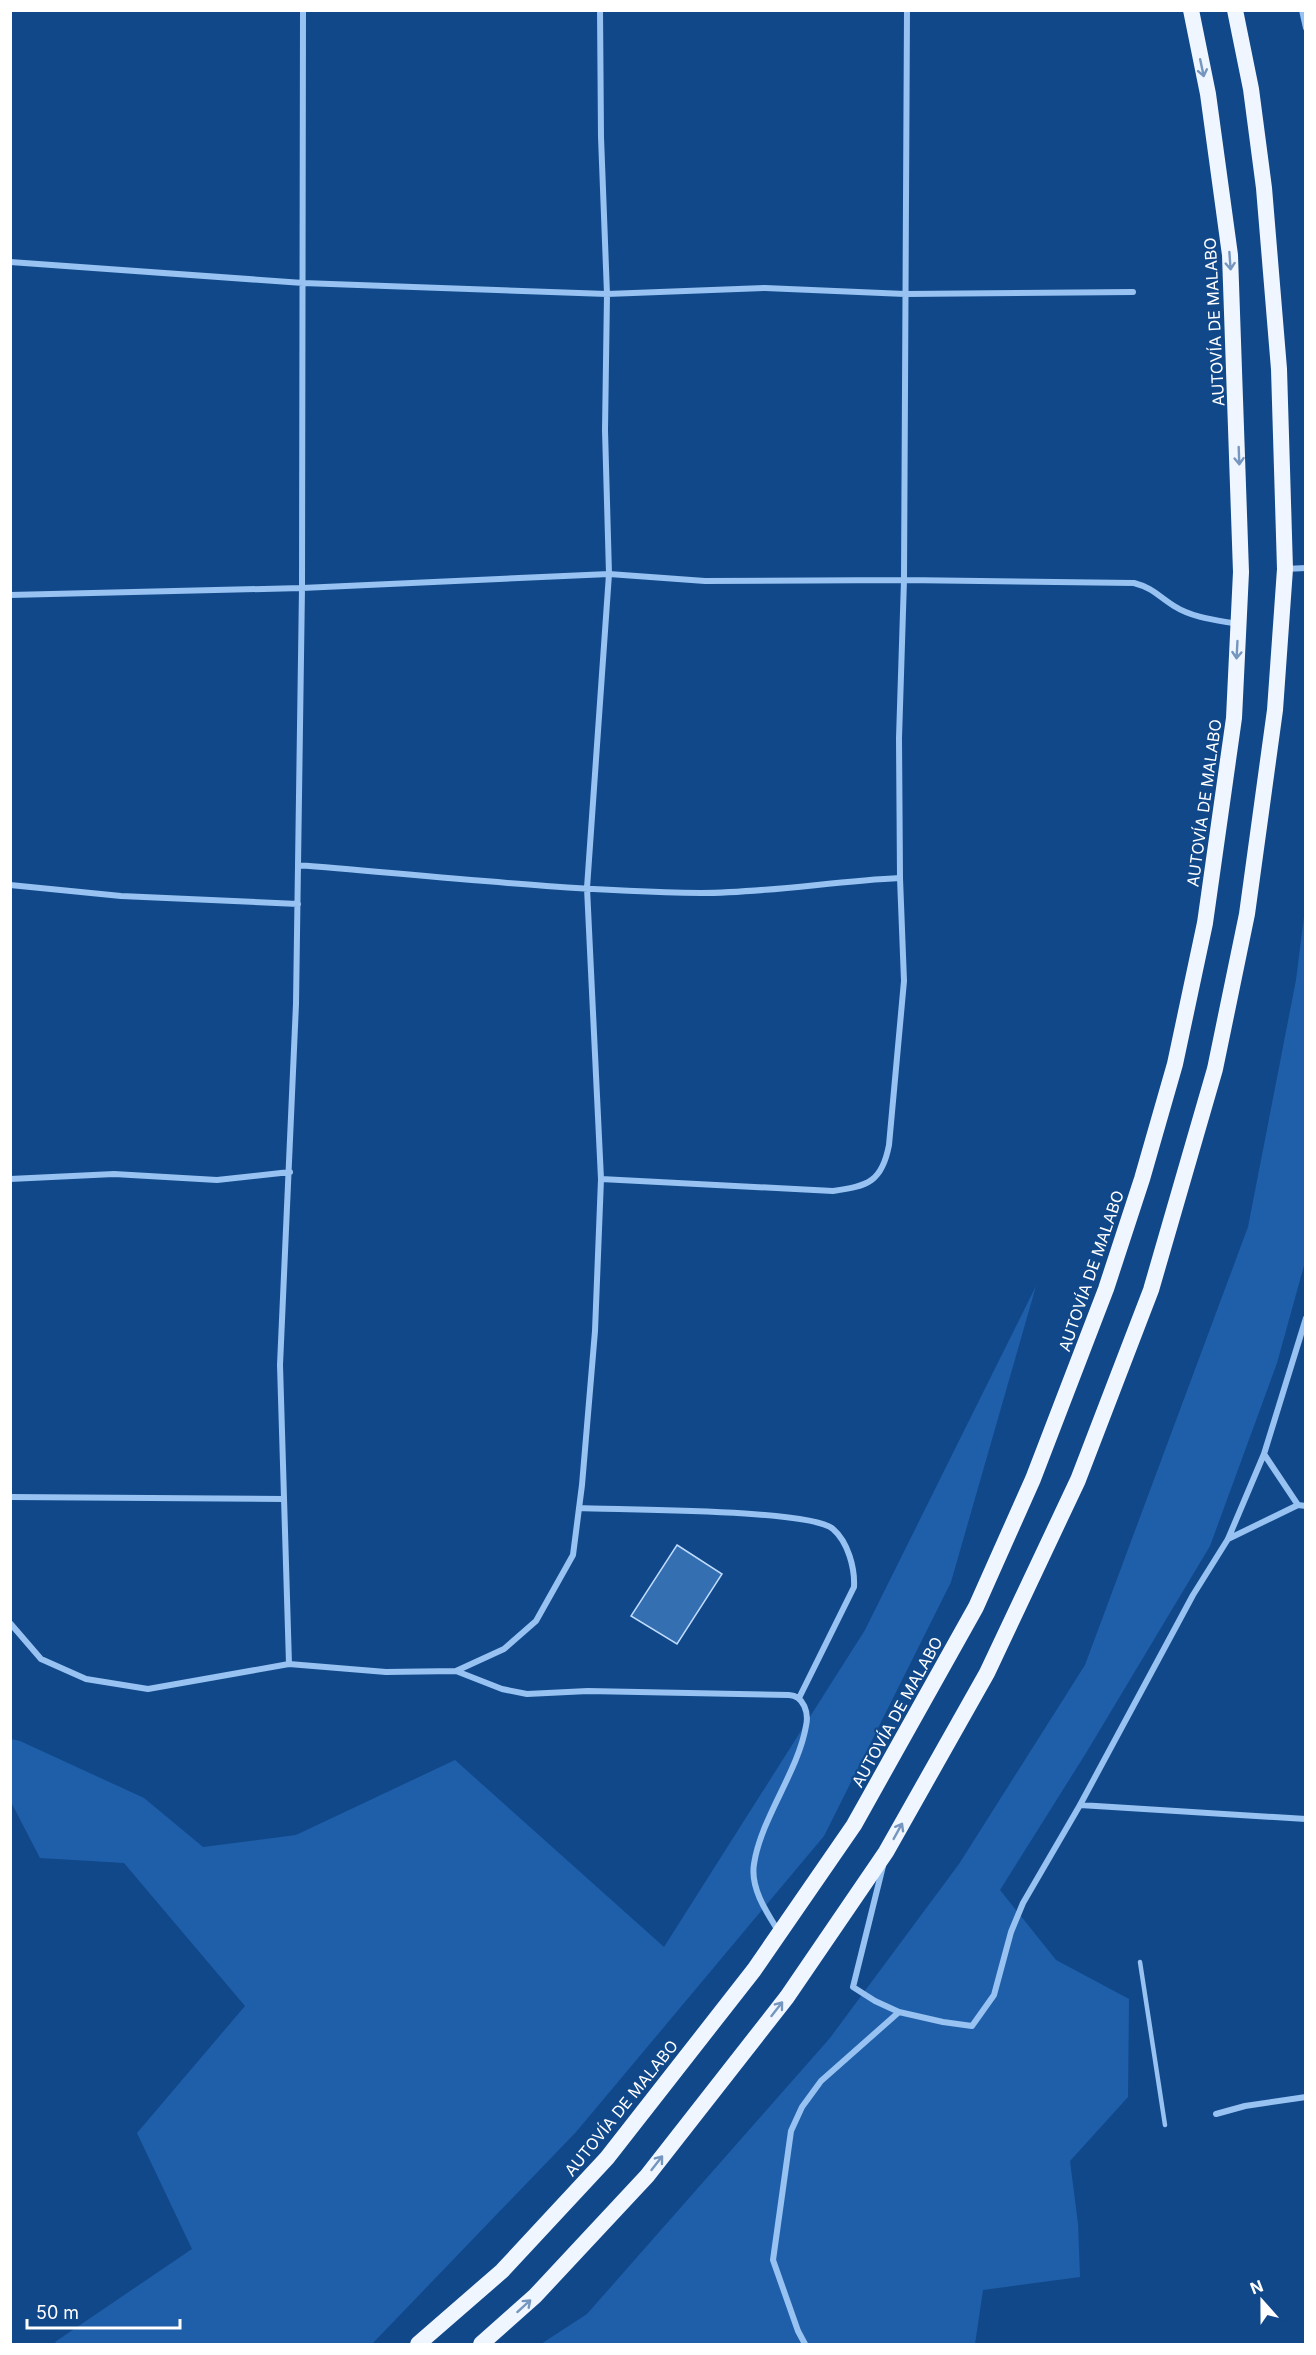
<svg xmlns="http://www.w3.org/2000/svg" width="1316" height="2355" viewBox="0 0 1316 2355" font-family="Inter,sans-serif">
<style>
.green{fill:#1f5fa9}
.building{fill:#346fb2;stroke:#bedbfd;stroke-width:1.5}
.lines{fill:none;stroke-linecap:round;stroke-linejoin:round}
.service{stroke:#97c2f1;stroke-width:4.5}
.minor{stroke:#97c2f1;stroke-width:6}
.trunk{stroke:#f0f6ff;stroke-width:16}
.oneway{stroke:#7596bf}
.labels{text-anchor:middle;stroke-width:4.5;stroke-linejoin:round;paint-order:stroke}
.street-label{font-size:16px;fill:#fff;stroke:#11488a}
</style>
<rect width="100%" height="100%" fill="#11488a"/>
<path class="green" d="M1305,909V1262L1277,1363L1210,1546L1086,1753L1000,1890L1056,1960L1129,1999L1128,2097L1070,2161L1078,2224L1080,2277L983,2290L975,2344H541L587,2314L830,2038L959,1864L1085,1665L1248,1227L1296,980Z
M1036,1286L951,1582L824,1836L576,2132L372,2344H57L55,2342L192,2249L137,2133L245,2006L124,1863L40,1858L11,1802V1739L20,1741L144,1798L203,1847L296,1835L455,1760L664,1947L865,1630Z"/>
<path class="building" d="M677,1545L722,1574L677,1644L631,1616Z"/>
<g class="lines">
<path class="service" d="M1140,1962L1165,2125"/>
<path class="minor" d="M1302,10L1306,28
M10,262L303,283L607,294L765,288L905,294L1133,292
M1285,569L1306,568
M10,595L302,588L609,574L705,581L904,580L1134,583C1153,588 1158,596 1174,606C1193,618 1216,620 1238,624
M298,865C432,876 567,891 701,893C767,893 834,881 900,878L904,981L889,1145C882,1182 868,1186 833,1191L601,1179
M900,878L899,738L904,580L907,10
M10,885L121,896L298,904
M10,1179L114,1174L217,1180L290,1172
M1264,1454L1298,1505
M10,1497L284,1499
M579,1508C619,1510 810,1509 833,1529C848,1542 855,1568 854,1587L799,1698
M1228,1539L1298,1505L1306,1506
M10,1623L41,1659L86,1679L148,1689L289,1664L386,1672L456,1671L504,1649L536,1621L573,1555L582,1485L595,1331L601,1179L587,888L609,574L605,430L607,294L601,137L600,10
M289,1664L280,1365L296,1004L302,588L303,10
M456,1671L502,1689L527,1694L588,1691L789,1695C804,1696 809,1713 806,1726C798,1772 761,1818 754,1864C750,1888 767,1913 779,1932
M1080,1805L1306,1819
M883,1866L853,1987L875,2001L899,2012
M1216,2114L1245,2106L1306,2097
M805,2344L798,2331L773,2260L791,2131L802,2107L821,2081L899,2012L943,2022L972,2026L994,1995L1011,1932L1023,1903L1080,1805L1193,1595L1228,1539L1264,1454L1306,1318"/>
<path class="trunk" d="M418,2344L502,2271L607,2158L754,1970L854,1825L976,1607L1033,1479L1106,1289L1142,1179L1175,1064L1205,923L1234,718L1241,572L1230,255L1208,94L1191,10
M481,2344L535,2296L647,2176L787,1997L886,1852L987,1673L1078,1480L1151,1290L1215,1069L1247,914L1275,710L1285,569L1279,369L1264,188L1251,89L1235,10"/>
</g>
<defs><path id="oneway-shaft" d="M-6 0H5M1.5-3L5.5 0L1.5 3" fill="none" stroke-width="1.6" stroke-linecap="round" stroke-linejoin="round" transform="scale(1.5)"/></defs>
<g class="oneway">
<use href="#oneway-shaft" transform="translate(1202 68) rotate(78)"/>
<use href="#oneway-shaft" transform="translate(1230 261) rotate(86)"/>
<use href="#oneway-shaft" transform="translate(1239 456) rotate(88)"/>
<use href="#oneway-shaft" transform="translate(1237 650) rotate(93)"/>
<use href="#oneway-shaft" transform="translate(898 1831) rotate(-61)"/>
<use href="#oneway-shaft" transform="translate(777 2009) rotate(-52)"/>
<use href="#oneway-shaft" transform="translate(657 2163) rotate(-52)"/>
<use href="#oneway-shaft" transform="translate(524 2306) rotate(-42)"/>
</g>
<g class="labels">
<g class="street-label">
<text transform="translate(1214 322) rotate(-93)" y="6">AUTOVÍA DE MALABO</text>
<text transform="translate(1204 803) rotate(-82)" y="6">AUTOVÍA DE MALABO</text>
<text transform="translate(1091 1271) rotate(-71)" y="6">AUTOVÍA DE MALABO</text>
<text transform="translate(897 1712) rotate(-61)" y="6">AUTOVÍA DE MALABO</text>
<text transform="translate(621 2108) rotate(-51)" y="6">AUTOVÍA DE MALABO</text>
</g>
</g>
<rect width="1316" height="2355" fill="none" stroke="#ffffff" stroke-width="24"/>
<g transform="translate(1262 2301) rotate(339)" stroke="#11488a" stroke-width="4.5" paint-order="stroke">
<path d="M0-4.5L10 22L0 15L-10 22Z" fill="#ffffff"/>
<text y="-9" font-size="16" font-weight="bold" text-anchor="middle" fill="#ffffff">N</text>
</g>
<path d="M27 2319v9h153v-9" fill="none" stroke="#ffffff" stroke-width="3"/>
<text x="36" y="2319" font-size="18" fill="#ffffff" stroke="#11488a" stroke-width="4.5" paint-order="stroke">50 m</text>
</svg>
